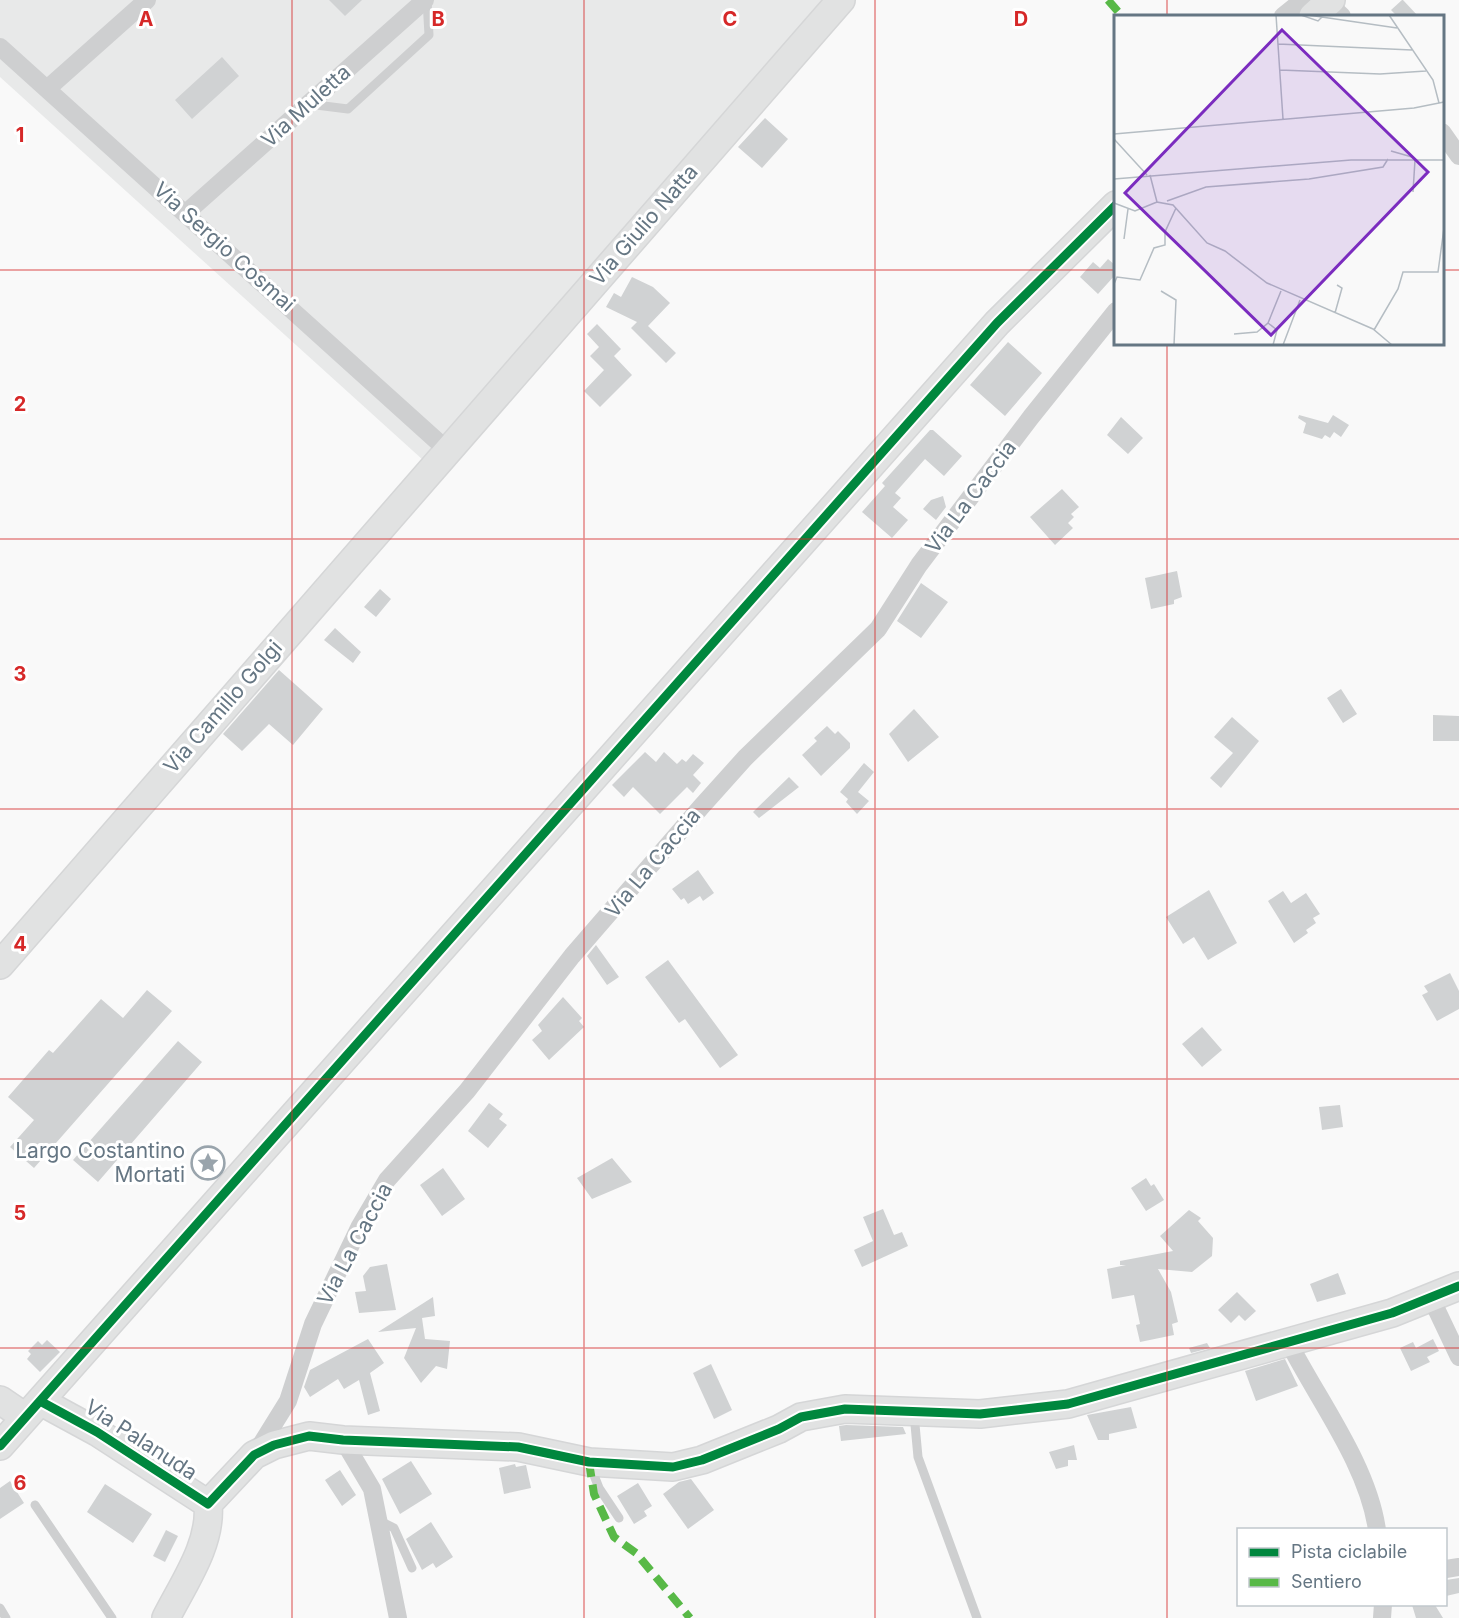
<svg xmlns="http://www.w3.org/2000/svg" width="1459" height="1618" viewBox="0 0 1459 1618" font-family="Inter,sans-serif">
<style>
.built{fill:#e8e9e9}
.building{fill:#d0d2d3}
.lines{fill:none;stroke-linecap:round;stroke-linejoin:round}
.secondary-casing{stroke:#d5d6d7;stroke-width:30}
.lane{stroke:#cecfd0;stroke-width:9}
.street{stroke:#cecfd0;stroke-width:18}
.secondary{stroke:#e1e2e2;stroke-width:27}
.quiet{stroke:#58b947;stroke-width:8;stroke-dasharray:15 8;stroke-linecap:butt}
.cycleway-casing{stroke:#fff;stroke-width:13}
.cycleway{stroke:#00873e;stroke-width:9}
.grid{fill:none;stroke:#d62828;stroke-width:1.5;stroke-opacity:0.55}
.labels{text-anchor:middle;stroke-width:6;stroke-linejoin:round;paint-order:stroke}
.street-label{font-size:21px;fill:#657683;stroke:#fff}
.poi-label{font-size:21px;fill:#657683;stroke:#fff;text-anchor:end}
.inset-road{fill:none;stroke:#b5bdc3;stroke-width:1.5}
.view{fill:#7b2cbf;fill-opacity:0.15;stroke:#7b2cbf;stroke-width:3}
.inset-edge{fill:none;stroke:#657683;stroke-width:3}
.grid-label{font-size:20px;text-anchor:middle;font-weight:bold;fill:#d62828;stroke:#fff;stroke-width:6;stroke-linejoin:round;paint-order:stroke}
</style>
<rect width="100%" height="100%" fill="#f9f9f9"/>
<path class="built" d="M0,0H826L423,460L0,77Z"/>
<path class="building" d="M329,0H362L345,16Z
M1402,0H1403L1418,16H1397L1391,10Z
M222,57L239,76L192,119L175,100Z
M765,118L788,139L762,168L738,147Z
M1108,259L1116,266V274L1098,294L1080,277L1093,262L1100,268Z
M632,277L653,287L670,303L648,326L676,353L666,363L631,328L637,322L606,307L614,293L621,297Z
M597,324L621,349L614,356L632,375L600,407L584,391L604,370L590,356L599,347L587,334Z
M1008,342L1042,373L1005,416L970,385Z
M1299,415L1328,423L1333,415L1349,425L1341,437L1334,432L1330,438L1325,435L1322,439L1303,433L1306,423L1298,418Z
M1121,417L1143,438L1128,454L1107,435Z
M930,430H933L962,456L944,476L925,459L895,493L901,498L893,507L908,520L892,538L862,512L885,486L882,483Z
M1062,489L1079,507L1071,514L1074,517L1068,523L1073,528L1055,545L1030,517Z
M943,496L946,507L936,520L923,509L931,500Z
M1177,571L1182,597L1174,600V604L1151,609L1145,578Z
M921,583L948,602L921,638L897,621Z
M380,589L391,599L376,617L364,607Z
M335,628L361,652L353,663L324,640Z
M279,670L323,709L293,745L269,724L242,751L223,734Z
M1341,689L1357,714L1343,723L1327,698Z
M914,709L939,737L908,762L889,734Z
M1433,715L1459,716V741H1433Z
M1232,717L1259,741L1221,788L1210,778L1233,753L1214,737Z
M827,726L835,734L838,731L850,743V748L821,776L802,755L817,741L814,738Z
M645,752L656,762L664,752L677,764L682,759L686,762L693,754L704,763L693,775L701,783L693,793L687,787L660,814L633,787L624,797L612,785Z
M864,763L874,772L858,792L869,801L857,814L846,802L848,799L840,792Z
M789,777L799,787L759,818L753,812Z
M698,870L714,893L703,901L700,896L688,904L684,898L681,900L672,889Z
M1209,890L1237,943L1208,960L1194,937L1183,944L1166,917Z
M1283,891L1291,903L1306,893L1320,914L1313,918L1316,923L1306,930L1308,933L1294,943L1268,901Z
M596,945L619,977L607,985L587,956Z
M668,960L738,1055L720,1068L685,1019L679,1023L645,977Z
M1450,973L1459,991V1009L1437,1021L1422,995L1428,992L1424,986Z
M147,990L172,1011L34,1168L10,1147L34,1120L8,1097L49,1050L53,1053L101,999L123,1018Z
M563,997L582,1018L579,1021L584,1027L549,1060L532,1040L542,1031L538,1025Z
M1202,1027L1222,1050L1202,1067L1182,1044Z
M178,1041L202,1062L98,1182L73,1160Z
M489,1103L503,1114L499,1119L507,1125L488,1148L468,1131Z
M1340,1105L1343,1127L1322,1130L1319,1107Z
M612,1158L632,1182L592,1199L577,1178Z
M443,1168L465,1199L442,1216L420,1185Z
M1146,1178L1151,1186L1154,1184L1164,1200L1146,1211L1131,1188Z
M883,1209L894,1235L902,1232L908,1246L862,1267L854,1250L873,1241L863,1217Z
M1189,1210L1201,1218L1198,1221L1213,1238L1212,1256L1192,1272L1158,1269L1171,1292L1178,1322L1172,1324L1174,1335L1140,1342L1136,1325L1140,1324L1134,1295L1112,1299L1107,1269L1126,1265H1120V1261L1173,1251L1160,1236Z
M387,1264L396,1310L359,1313L355,1292L366,1291L363,1276L370,1267Z
M1338,1273L1346,1294L1317,1302L1310,1284Z
M1237,1292L1256,1311L1245,1321L1239,1315L1231,1323L1218,1310Z
M433,1297L435,1316L422,1318L425,1339L450,1341L447,1369L436,1366L421,1383L404,1358L416,1328L378,1332Z
M368,1339L384,1363L370,1373L380,1411L368,1415L359,1380L344,1389L338,1379L310,1397L304,1387L310,1370Z
M1433,1339L1439,1351L1427,1357L1430,1362L1411,1371L1400,1348L1413,1342L1416,1348Z
M47,1340L60,1352L40,1372L27,1359L31,1354L28,1351L38,1341L42,1345Z
M1207,1343L1210,1348L1191,1353L1189,1348Z
M1285,1359L1298,1386L1256,1401L1245,1371Z
M711,1364L732,1410L714,1419L693,1373Z
M1131,1407L1137,1428L1109,1434V1440H1098L1087,1415Z
M846,1425L903,1427L906,1434L841,1441L839,1426Z
M1074,1445L1077,1460H1068V1466L1056,1469L1049,1452Z
M411,1461L432,1494L400,1514L382,1479Z
M515,1464L516,1467L526,1465L531,1488L504,1494L499,1468Z
M340,1470L356,1495L342,1506L325,1480Z
M691,1479L714,1510L688,1529L663,1494L679,1482Z
M10,1481L24,1503L0,1519V1488Z
M638,1483L652,1506L644,1511L647,1516L634,1524L617,1496Z
M105,1484L152,1514L133,1543L87,1512Z
M431,1522L453,1557L436,1568L433,1563L422,1570L406,1539Z
M166,1530L178,1536L165,1562L153,1556Z
M1459,1578V1593L1446,1596V1580Z
M1412,1605H1435L1443,1618H1416Z"/>
<g class="lines">
<defs>
<path id="secondary" d="M1313,16L1331,0
M0,965L841,0
M0,1400L25,1417
M40,1401L97,1432L208,1504L254,1455L274,1445L309,1436L343,1440L518,1447L589,1462L673,1467L702,1460L779,1429L801,1417L845,1409L980,1414L1068,1404L1392,1313L1459,1286
M0,1446L997,323L1116,205
M166,1618C183,1584 212,1544 208,1504"/>
</defs>
<use href="#secondary" class="secondary-casing"/>
<path class="lane" d="M308,104L348,109L429,35L427,0
M914,1414L918,1457L977,1618
M590,1465L599,1488L619,1518
M35,1505L112,1618
M380,1521L394,1528L412,1568
M0,1608L6,1618"/>
<path class="street" d="M1328,3L1342,16
M1283,16L1303,0
M0,47L447,450
M47,89L147,0
M1442,132L1459,156
M186,213L425,0
M1431,1298L1459,1357
M1289,1343C1318,1400 1368,1465 1377,1530
M343,1440L372,1489L398,1618
M257,1451L288,1401L313,1324L360,1226L387,1180L467,1091L572,956L701,807L745,758L878,629L919,565L1031,417L1116,311
M1446,1569L1459,1567
M1382,1618L1383,1604"/>
<use href="#secondary" class="secondary"/>
<path class="quiet" d="M1108,0L1122,16
M589,1462L594,1494L614,1537L636,1553L690,1618"/>
<defs>
<path id="cycleway" d="M40,1401L97,1432L208,1504L254,1455L274,1445L309,1436L343,1440L518,1447L589,1462L673,1467L702,1460L779,1429L801,1417L845,1409L980,1414L1068,1404L1392,1313L1459,1286
M0,1446L997,323L1116,205"/>
</defs>
<use href="#cycleway" class="cycleway-casing"/>
<use href="#cycleway" class="cycleway"/>
</g>
<path class="grid" d="M292,0V1618M584,0V1618M875,0V1618M1167,0V16M0,270H1116M1442,270H1459M1167,344V1618M0,539H1459M0,809H1459M0,1079H1459M0,1348H1459"/>
<defs>
<symbol id="sight-ring" viewBox="-11 -11 22 22"><circle r="9.5" fill="#fff" stroke="#99a4ac" stroke-width="1.5"/><path d="M0-6L1.8-2.2L6-1.7L2.9 1.2L3.7 5.4L0 3.3L-3.7 5.4L-2.9 1.2L-6-1.7L-1.8-2.2Z" fill="#99a4ac"/></symbol>
</defs>
<g fill-rule="evenodd">
<use href="#sight-ring" x="189" y="1144" width="38" height="38"/>
</g>
<g class="labels">
<g class="street-label">
<text transform="translate(306 106) rotate(-42)" y="7">Via Muletta</text>
<text transform="translate(644 225) rotate(-49)" y="7">Via Giulio Natta</text>
<text transform="translate(224 247) rotate(42)" y="7">Via Sergio Cosmai</text>
<text transform="translate(971 497) rotate(-53)" y="7">Via La Caccia</text>
<text transform="translate(223 707) rotate(-49)" y="7">Via Camillo Golgi</text>
<text transform="translate(653 863) rotate(-50)" y="7">Via La Caccia</text>
<text transform="translate(355 1244) rotate(-62)" y="7">Via La Caccia</text>
<text transform="translate(141 1440) rotate(33)" y="7">Via Palanuda</text>
</g>
<g class="poi-label">
<text x="185" y="1158">Largo Costantino<tspan x="185" dy="24">Mortati</tspan></text>
</g>
</g>
<g transform="translate(1114 15)">
<rect width="330" height="330" fill="#f9f9f9"/>
<path class="inset-road" d="M162,0L169,104M187,0L204,6L208,2M194,0L283,13M275,0L319,65L325,88M164,29L298,35M166,55L266,59L312,56M0,119L300,93L330,87M0,124L33,160M277,136L298,142M36,160L43,187L59,190L93,228L111,236L153,268L259,314L278,330M0,164L237,145H330M299,177L301,145M53,186L92,172L195,164L269,152L274,144M0,188L21,196L43,187M10,224L14,194M0,269L3,262L26,265L40,233L51,230V217L62,193M47,276L62,285L60,330M221,298L228,273L223,270M154,308L163,315L159,330M260,315L284,274L289,257H324L330,213M120,319L143,317L154,308L167,276M169,330L186,285"/>
<path class="view" d="M168,15L314,157L157,320L11,178Z"/>
<rect width="330" height="330" class="inset-edge"/>
</g>
<g class="grid-label">
<text x="146" y="26">A</text>
<text x="438" y="26">B</text>
<text x="730" y="26">C</text>
<text x="1021" y="26">D</text>
<text x="20" y="142">1</text>
<text x="20" y="411">2</text>
<text x="20" y="681">3</text>
<text x="20" y="951">4</text>
<text x="20" y="1220">5</text>
<text x="20" y="1490">6</text>
</g>
<rect x="1237" y="1528" width="210" height="78" fill="#ffffff" stroke="#c1c8cd" stroke-width="1.5"/>
<rect x="1249" y="1548" width="30" height="9" fill="#00873e" stroke="#c1c8cd" stroke-width="1.5"/>
<text x="1291" y="1558" font-size="18" fill="#657683">Pista ciclabile</text>
<rect x="1249" y="1578" width="30" height="9" fill="#58b947" stroke="#c1c8cd" stroke-width="1.5"/>
<text x="1291" y="1588" font-size="18" fill="#657683">Sentiero</text>
</svg>
